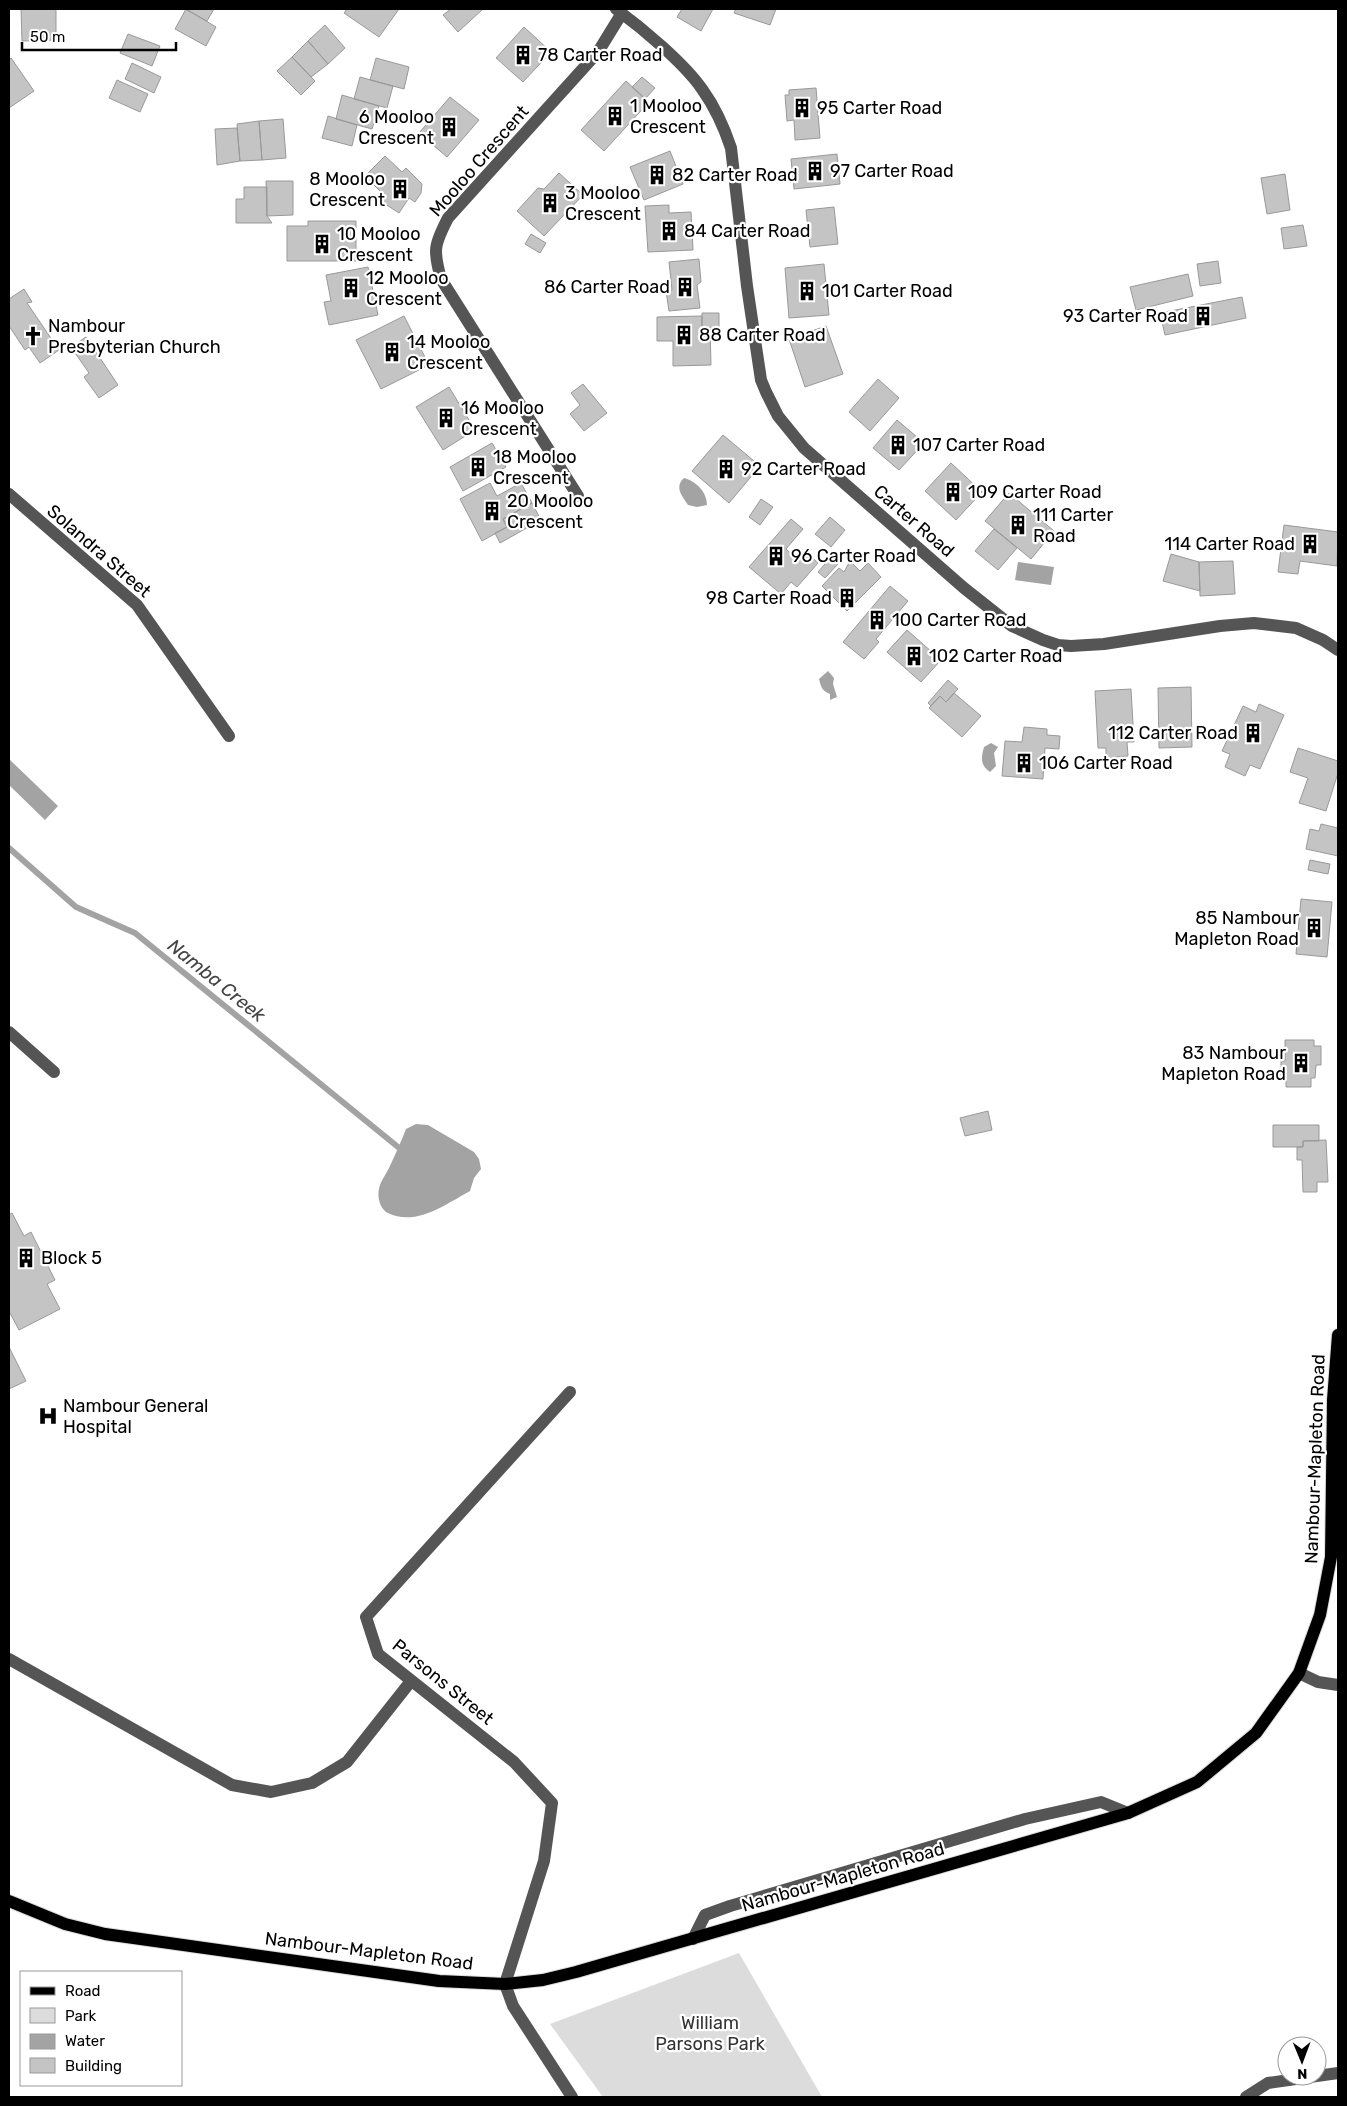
<svg xmlns="http://www.w3.org/2000/svg" width="1347" height="2106" viewBox="0 0 1347 2106" font-family="Rubik,sans-serif">
<style>
.green{fill:#dcdcdc}
.water{fill:#a3a3a3}
.lines{fill:none;stroke-linecap:round;stroke-linejoin:round}
.stream{stroke:#a3a3a3;stroke-width:6}
.building{fill:#c4c4c4;stroke:#999}
.major-casing{stroke:#dbdbdb;stroke-width:14}
.minor{stroke:#555;stroke-width:12}
.major{stroke:#000;stroke-width:12}
.labels{text-anchor:middle;stroke-width:4.5;stroke-linejoin:round;paint-order:stroke}
.poi-label{font-size:18px;fill:#000;stroke:#fff;text-anchor:start}
.street-label{font-size:18px;fill:#000;stroke:#fff}
.park-label{font-size:18px;fill:#333;stroke:#fff}
.water-label{font-size:19px;font-style:italic;fill:#444;stroke:#fff}
</style>
<rect width="100%" height="100%" fill="#fff"/>
<path class="green" d="M739,1953L822,2097H603L550,2024Z"/>
<path class="water" d="M684,478C696,481 707,492 707,505L697,507L688,505C682,496 674,487 684,478Z
M1018,562L1054,567L1051,585L1015,580Z
M828,671L834,678L833,684L837,697L830,700V694C822,691 821,687 819,679Z
M991,743L998,747L994,753L996,766L990,772C980,765 981,758 984,747Z
M9,759L58,806L45,820L9,785Z
M416,1124L428,1125L474,1152L479,1159L481,1169L474,1178L470,1191C446,1204 416,1227 388,1213C380,1209 377,1197 379,1189C380,1182 386,1174 389,1168C395,1155 401,1142 406,1129Z"/>
<g class="lines">
<path class="stream" d="M9,848L76,907L135,933L398,1147"/>
</g>
<path class="building" d="M21,9H56V40L22,41Z
M185,9H214L207,21Z
M186,9L216,27L206,46L175,29Z
M347,9H399L379,37L344,13Z
M451,9H483L458,32L443,15Z
M682,9H713L701,31L677,17Z
M736,9H776L770,25L734,13Z
M325,25L345,48L328,64L308,41Z
M524,27L551,52L523,82L496,58Z
M128,34L160,46L152,66L120,53Z
M308,41L328,64L311,77L292,57Z
M292,57L315,81L301,95L277,71Z
M11,58L34,91L9,108V60Z
M376,58L409,67L404,89L370,80Z
M132,63L161,77L154,93L125,79Z
M360,77L393,86L387,108L354,99Z
M642,77L655,88L645,99L632,87Z
M117,80L148,94L140,112L109,98Z
M626,81L649,102L604,151L581,130Z
M816,88L820,138L795,140L794,120L787,121L785,95H789V90Z
M342,95L379,106L372,129L336,119Z
M450,97L479,120L447,157L419,133Z
M328,116L357,125L352,146L322,138Z
M283,119L286,158L262,160L259,121Z
M259,121L262,160L240,161L237,124Z
M237,128L240,161L217,165L215,129Z
M670,151L683,184L644,200L630,167Z
M837,154L840,184L794,189L791,159Z
M385,156L402,172L406,168L422,184L421,193L415,202L409,198L399,213L382,202L383,194L365,176Z
M559,173L583,195L544,236L517,211L538,188L544,189Z
M1285,174L1290,210L1267,214L1261,178Z
M266,181H293V215L267,216Z
M244,187H267V216L272,223H236V199H244Z
M669,205V213L691,212L693,250L648,252L645,206Z
M834,207L838,244L810,247L806,210Z
M308,221H356V261H287V226H308Z
M1303,225L1307,246L1284,249L1281,228Z
M531,234L546,243L540,253L525,244Z
M699,259L701,282L697,285L700,308L669,311L666,291L672,290L669,262Z
M1218,261L1221,283L1200,286L1197,264Z
M824,264L829,315L789,318L785,268Z
M368,267L378,315L329,325L324,302L331,301L326,275Z
M1188,274L1193,296L1136,310L1130,287Z
M24,289L32,302L27,303L59,350L40,363L29,347L25,350L9,326V299Z
M1242,297L1246,318L1165,335L1160,313Z
M702,313H719V328H702Z
M404,316L429,365L381,389L356,340Z
M702,316V328H710L711,365L673,366V341H657V317Z
M826,326L843,374L805,387L789,339Z
M86,337L118,385L99,398L84,377L89,373L71,347Z
M878,379L899,398L870,431L849,412Z
M583,384L607,413L584,431L570,414L580,405L571,393Z
M449,387L475,430L443,450L416,407Z
M897,420L924,443L899,470L873,448Z
M723,435L760,466L729,503L692,471Z
M492,443L506,467L463,491L450,467Z
M951,463L982,492L956,520L925,491Z
M490,483L497,496L521,483L532,503L503,519L507,527L482,541L460,499Z
M1009,493L1054,531L1031,559L985,521Z
M761,499L773,507L760,525L749,517Z
M532,503L541,520L500,543L495,533L507,527L503,519Z
M830,517L845,530L831,547L815,534Z
M791,519L803,529L786,549L799,561L806,552L818,563L797,587L791,582L781,594L749,567Z
M1284,525L1338,532L1337,566L1300,561L1298,574L1278,572Z
M994,529L1017,548L998,570L975,551Z
M1171,554L1199,562L1200,591L1163,581Z
M831,557L838,564L825,578L818,572Z
M850,561L860,571L868,563L881,577L847,611L822,586L839,568L844,572Z
M1233,561L1235,594L1200,596L1199,562Z
M890,586L908,601L876,639L879,642L864,659L843,642Z
M907,630L941,660L921,682L887,652Z
M948,680L958,689L946,702L940,696L931,706L928,703Z
M1191,687L1192,747L1159,748L1158,688Z
M1131,689L1134,742H1127L1128,756L1106,758V748H1098L1095,691Z
M954,693L981,716L962,737L929,708L940,696L946,702Z
M1259,704L1284,715L1260,769L1250,765L1245,776L1225,767L1230,754L1222,751L1243,706L1256,712Z
M1024,727L1047,729V735L1060,736L1059,749L1045,748L1043,779L1002,776L1005,741L1022,742Z
M1298,748L1338,761V773L1326,811L1299,803L1308,778L1290,772Z
M1321,824L1338,828V856L1306,849L1310,829L1319,831Z
M1310,860L1330,864L1328,874L1308,870Z
M1301,899L1332,902L1327,957L1296,954Z
M1285,1040H1314V1046H1321V1065H1316L1315,1078H1311V1087H1286V1076H1281V1061H1285Z
M988,1111L992,1130L965,1136L960,1118Z
M1273,1125H1319V1141H1303V1147H1273Z
M1326,1140L1328,1182H1317V1192H1303L1302,1160H1297V1147H1303V1141Z
M12,1213L24,1236L31,1232L55,1280L47,1284L60,1309L19,1330L10,1313L9,1314V1215Z
M9,1347L26,1381L9,1389Z"/>
<g class="lines">
<defs>
<path id="major" d="M9,1901L65,1924L105,1934L439,1981L505,1984L543,1980L576,1972L1128,1813L1197,1782L1256,1733L1299,1673L1320,1615L1331,1557L1333,1400L1338,1335"/>
</defs>
<use href="#major" class="major-casing"/>
<path class="minor" d="M616,9C642,28 684,63 702,89C715,107 724,127 731,148L747,286L761,380L766,392L778,416L804,448L964,588L1012,626L1043,640L1058,645L1071,646L1104,644L1220,626L1254,623L1296,628L1323,640L1338,650
M9,494L137,605L229,736
M578,496L441,279C433,250 434,245 448,218L598,52L622,13
M9,1032L54,1072
M570,1392L366,1617L378,1654L514,1762L552,1803L544,1861L505,1984L513,2006L572,2097
M9,1659L232,1785L271,1792L312,1783L347,1762L411,1681
M1299,1673L1318,1682L1338,1685
M693,1939L705,1915L730,1906L1025,1819L1101,1802L1128,1813
M1246,2097L1268,2083L1338,2073"/>
<use href="#major" class="major"/>
</g>
<defs>
<symbol id="building-bare" viewBox="-9 -9 18 18"><path d="M-4-6H4V6H1V3H-1V6H-4ZM-2.5-4.3h1.7v1.8h-1.7ZM.8-4.3h1.7v1.8H.8ZM-2.5-1h1.7V.8h-1.7ZM.8-1h1.7V.8H.8Z" fill="#000" stroke="#fff" stroke-width="2.5" paint-order="stroke"/></symbol>
<symbol id="church-bare" viewBox="-9 -9 18 18"><path d="M-1.2-6h2.4v3.5h3.3v2.4h-3.3V6h-2.4V-.1h-3.3v-2.4h3.3Z" fill="#000" stroke="#fff" stroke-width="2.5" paint-order="stroke"/></symbol>
<symbol id="hospital-bare" viewBox="-9 -9 18 18"><path d="M-5-5h3v3.5h4V-5h3V5h-3V1.5h-4V5h-3Z" fill="#000" stroke="#fff" stroke-width="2.5" paint-order="stroke"/></symbol>
</defs>
<g fill-rule="evenodd">
<use href="#building-bare" x="509" y="41" width="28" height="28"/>
<use href="#building-bare" x="788" y="94" width="28" height="28"/>
<use href="#building-bare" x="601" y="102" width="28" height="28"/>
<use href="#building-bare" x="435" y="113" width="28" height="28"/>
<use href="#building-bare" x="801" y="157" width="28" height="28"/>
<use href="#building-bare" x="643" y="161" width="28" height="28"/>
<use href="#building-bare" x="386" y="175" width="28" height="28"/>
<use href="#building-bare" x="536" y="189" width="28" height="28"/>
<use href="#building-bare" x="655" y="217" width="28" height="28"/>
<use href="#building-bare" x="308" y="230" width="28" height="28"/>
<use href="#building-bare" x="671" y="273" width="28" height="28"/>
<use href="#building-bare" x="337" y="274" width="28" height="28"/>
<use href="#building-bare" x="793" y="277" width="28" height="28"/>
<use href="#building-bare" x="1189" y="302" width="28" height="28"/>
<use href="#building-bare" x="670" y="321" width="28" height="28"/>
<use href="#church-bare" x="19" y="322" width="28" height="28"/>
<use href="#building-bare" x="378" y="338" width="28" height="28"/>
<use href="#building-bare" x="432" y="404" width="28" height="28"/>
<use href="#building-bare" x="884" y="431" width="28" height="28"/>
<use href="#building-bare" x="464" y="453" width="28" height="28"/>
<use href="#building-bare" x="712" y="455" width="28" height="28"/>
<use href="#building-bare" x="939" y="478" width="28" height="28"/>
<use href="#building-bare" x="478" y="497" width="28" height="28"/>
<use href="#building-bare" x="1004" y="511" width="28" height="28"/>
<use href="#building-bare" x="1296" y="530" width="28" height="28"/>
<use href="#building-bare" x="762" y="542" width="28" height="28"/>
<use href="#building-bare" x="833" y="584" width="28" height="28"/>
<use href="#building-bare" x="863" y="606" width="28" height="28"/>
<use href="#building-bare" x="900" y="642" width="28" height="28"/>
<use href="#building-bare" x="1239" y="719" width="28" height="28"/>
<use href="#building-bare" x="1010" y="749" width="28" height="28"/>
<use href="#building-bare" x="1300" y="914" width="28" height="28"/>
<use href="#building-bare" x="1287" y="1049" width="28" height="28"/>
<use href="#building-bare" x="12" y="1244" width="28" height="28"/>
<use href="#hospital-bare" x="34" y="1402" width="28" height="28"/>
</g>
<g class="labels">
<g class="poi-label">
<text x="538" y="61">78 Carter Road</text>
<text x="630" y="112">1 Mooloo<tspan x="630" dy="21">Crescent</tspan></text>
<text x="817" y="114">95 Carter Road</text>
<text x="434" y="123" text-anchor="end">6 Mooloo<tspan x="434" dy="21">Crescent</tspan></text>
<text x="830" y="177">97 Carter Road</text>
<text x="672" y="181">82 Carter Road</text>
<text x="385" y="185" text-anchor="end">8 Mooloo<tspan x="385" dy="21">Crescent</tspan></text>
<text x="565" y="199">3 Mooloo<tspan x="565" dy="21">Crescent</tspan></text>
<text x="684" y="237">84 Carter Road</text>
<text x="337" y="240">10 Mooloo<tspan x="337" dy="21">Crescent</tspan></text>
<text x="366" y="284">12 Mooloo<tspan x="366" dy="21">Crescent</tspan></text>
<text x="670" y="293" text-anchor="end">86 Carter Road</text>
<text x="822" y="297">101 Carter Road</text>
<text x="1188" y="322" text-anchor="end">93 Carter Road</text>
<text x="48" y="332">Nambour<tspan x="48" dy="21">Presbyterian Church</tspan></text>
<text x="699" y="341">88 Carter Road</text>
<text x="407" y="348">14 Mooloo<tspan x="407" dy="21">Crescent</tspan></text>
<text x="461" y="414">16 Mooloo<tspan x="461" dy="21">Crescent</tspan></text>
<text x="913" y="451">107 Carter Road</text>
<text x="493" y="463">18 Mooloo<tspan x="493" dy="21">Crescent</tspan></text>
<text x="741" y="475">92 Carter Road</text>
<text x="968" y="498">109 Carter Road</text>
<text x="507" y="507">20 Mooloo<tspan x="507" dy="21">Crescent</tspan></text>
<text x="1033" y="521">111 Carter<tspan x="1033" dy="21">Road</tspan></text>
<text x="1295" y="550" text-anchor="end">114 Carter Road</text>
<text x="791" y="562">96 Carter Road</text>
<text x="832" y="604" text-anchor="end">98 Carter Road</text>
<text x="892" y="626">100 Carter Road</text>
<text x="929" y="662">102 Carter Road</text>
<text x="1238" y="739" text-anchor="end">112 Carter Road</text>
<text x="1039" y="769">106 Carter Road</text>
<text x="1299" y="924" text-anchor="end">85 Nambour<tspan x="1299" dy="21">Mapleton Road</tspan></text>
<text x="1286" y="1059" text-anchor="end">83 Nambour<tspan x="1286" dy="21">Mapleton Road</tspan></text>
<text x="41" y="1264">Block 5</text>
<text x="63" y="1412">Nambour General<tspan x="63" dy="21">Hospital</tspan></text>
</g>
<g class="street-label">
<text transform="translate(479 161) rotate(-49)" y="6">Mooloo Crescent</text>
<text transform="translate(914 521) rotate(41)" y="6">Carter Road</text>
<text transform="translate(99 551) rotate(41)" y="6">Solandra Street</text>
<text transform="translate(1315 1459) rotate(-88)" y="6">Nambour-Mapleton Road</text>
<text transform="translate(443 1682) rotate(39)" y="6">Parsons Street</text>
<text transform="translate(843 1877) rotate(-16)" y="6">Nambour-Mapleton Road</text>
<text transform="translate(369 1951) rotate(7)" y="6">Nambour-Mapleton Road</text>
</g>
<g class="park-label">
<text x="710" y="2029">William<tspan x="710" dy="21">Parsons Park</tspan></text>
</g>
<g class="water-label">
<text transform="translate(217 980) rotate(39)" y="7">Namba Creek</text>
</g>
</g>
<rect width="1347" height="2106" fill="none" stroke="#000000" stroke-width="20"/>
<rect x="20" y="1971" width="162" height="115" fill="#ffffff" stroke="#999999"/>
<rect x="30" y="1987" width="25" height="8" fill="#000000" stroke="#999999"/>
<text x="65" y="1996" font-size="15" fill="#000000">Road</text>
<rect x="30" y="2008" width="25" height="15" fill="#dcdcdc" stroke="#999999"/>
<text x="65" y="2021" font-size="15" fill="#000000">Park</text>
<rect x="30" y="2034" width="25" height="15" fill="#a3a3a3" stroke="#999999"/>
<text x="65" y="2046" font-size="15" fill="#000000">Water</text>
<rect x="30" y="2058" width="25" height="15" fill="#c4c4c4" stroke="#999999"/>
<text x="65" y="2071" font-size="15" fill="#000000">Building</text>
<g transform="translate(1302 2061) rotate(179)"><circle r="24" fill="#ffffff" stroke="#999999"/>
<path d="M0-4L9 19L0 12L-9 19Z" fill="#000000"/>
<text y="-8" font-size="14" font-weight="bold" text-anchor="middle" fill="#000000">N</text>
</g>
<path d="M22 42v8h154v-8" fill="none" stroke="#000000" stroke-width="2.5"/>
<text x="30" y="42" font-size="15" fill="#000000" stroke="#ffffff" stroke-width="4" paint-order="stroke">50 m</text>
</svg>
